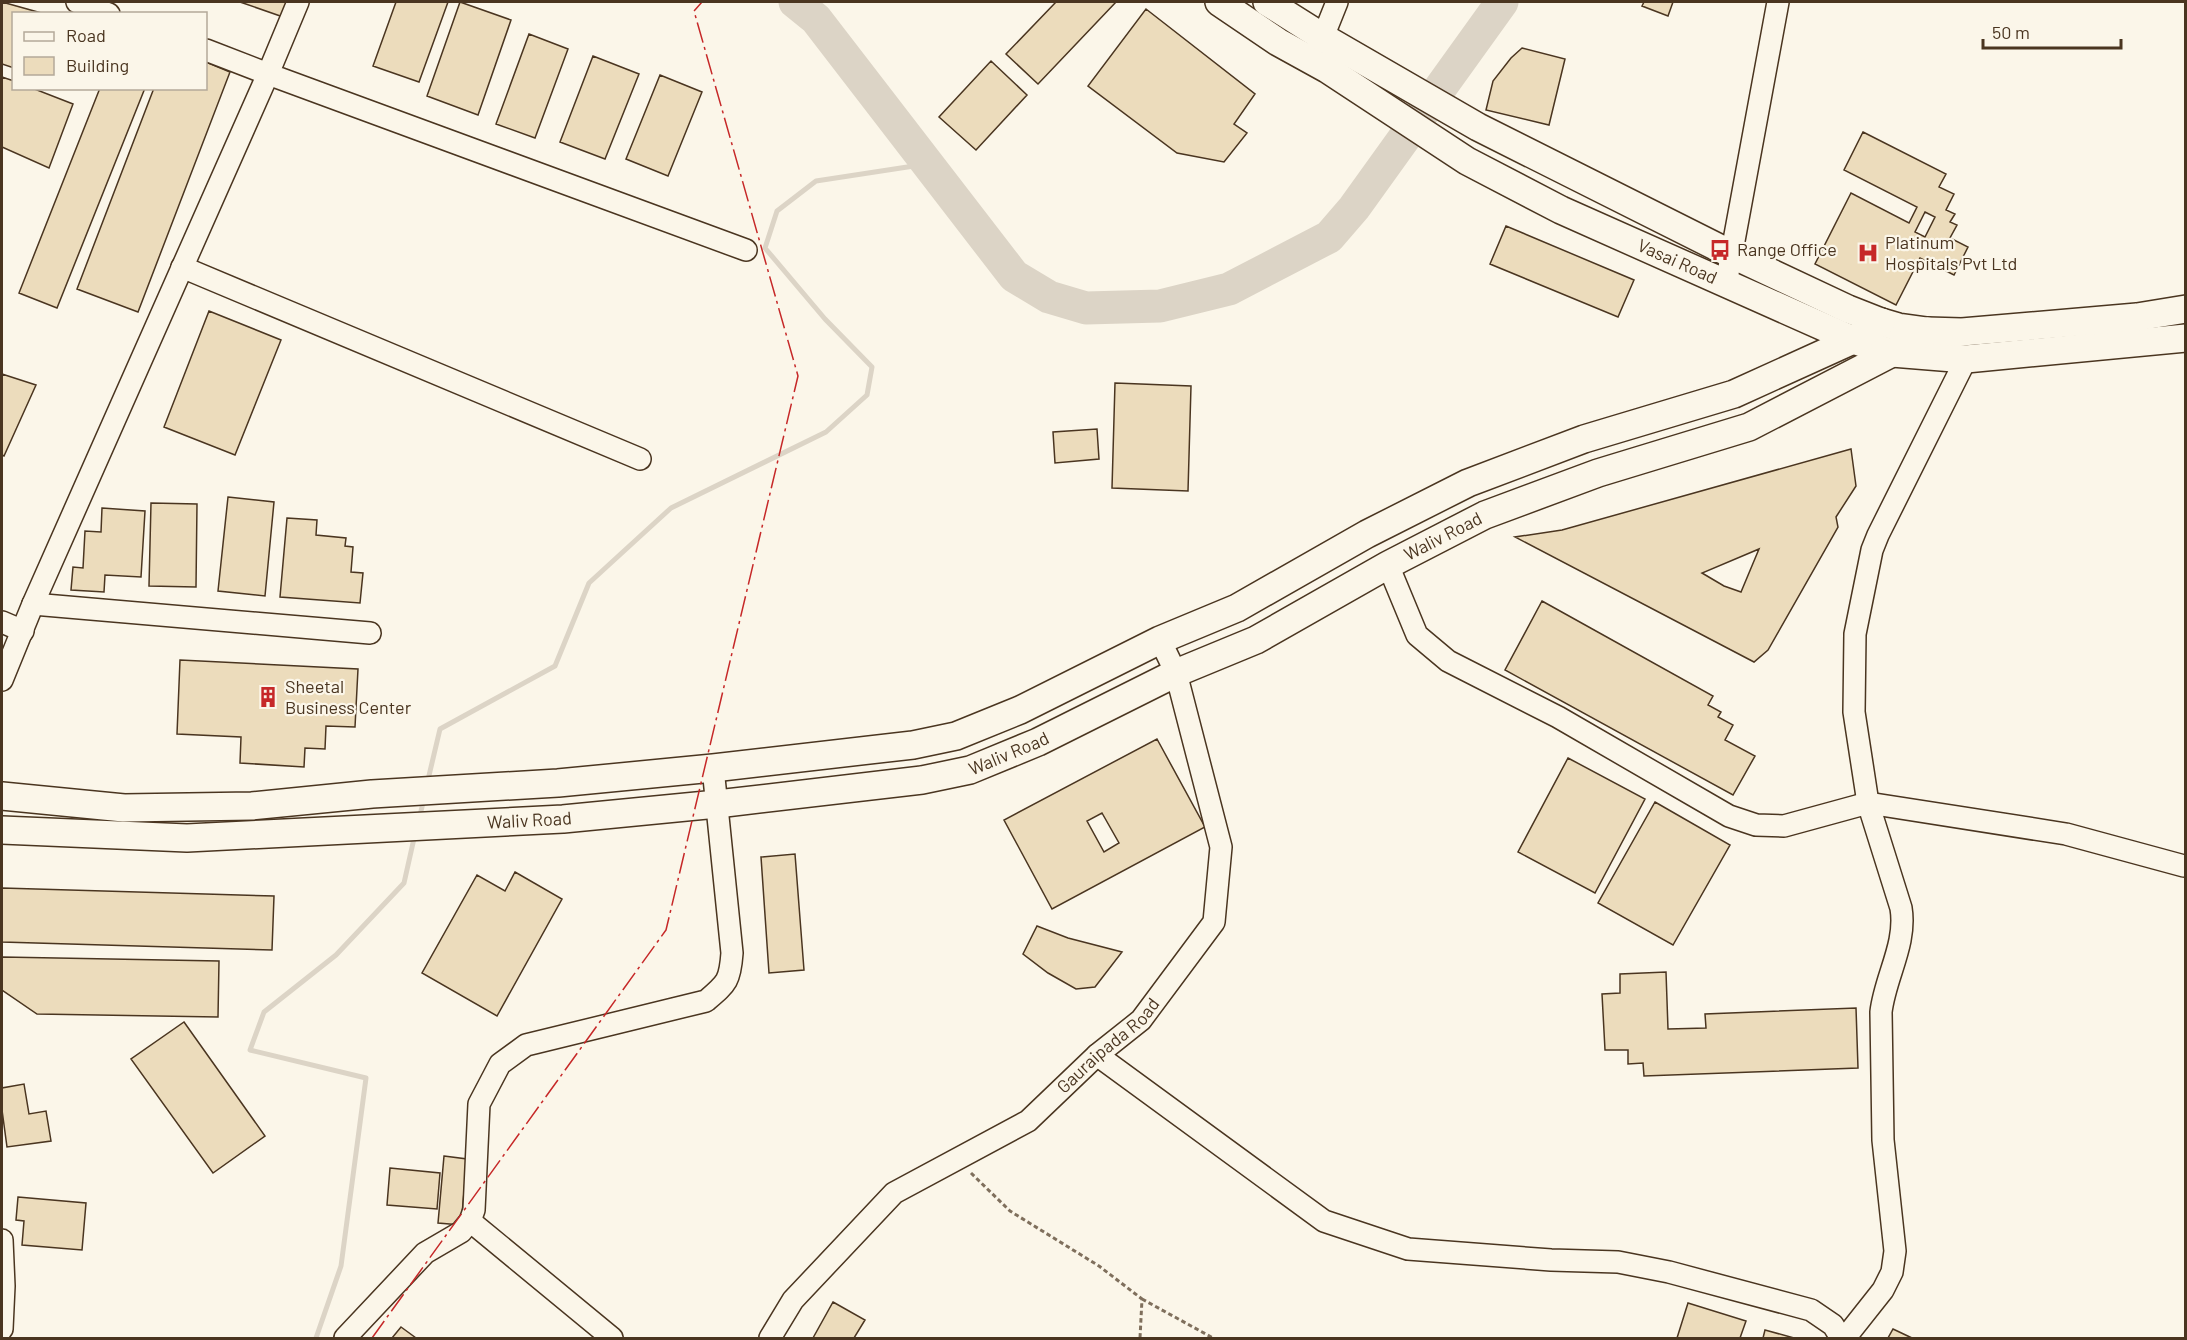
<svg xmlns="http://www.w3.org/2000/svg" width="2187" height="1340" viewBox="0 0 2187 1340" font-family="Barlow,sans-serif">
<style>
.lines{fill:none;stroke-linecap:round;stroke-linejoin:round}
.stream{stroke:#dcd4c6;stroke-width:5}
.river{stroke:#dcd4c6;stroke-width:33}
.building{fill:#ecdcbc;stroke:#4a3520;stroke-width:1.5;fill-rule:evenodd}
.minor-casing{stroke:#4a3520;stroke-width:24}
.major-casing{stroke:#4a3520;stroke-width:30}
.path{stroke:#7f6f5c;stroke-width:3;stroke-dasharray:4.5 3;stroke-linecap:butt}
.minor{stroke:#fbf6e9;stroke-width:21}
.major{stroke:#fbf6e9;stroke-width:27}
.power{stroke:#c62828;stroke-width:1.5;stroke-dasharray:21 4.5 3 4.5;stroke-linecap:butt}
.labels{text-anchor:middle;stroke-width:4.5;stroke-linejoin:round;paint-order:stroke}
.poi-label{font-size:18px;fill:#4a3520;stroke:#fbf6e9;text-anchor:start}
.street-label{font-size:18px;fill:#4a3520;stroke:#fbf6e9}
</style>
<rect width="100%" height="100%" fill="#fbf6e9"/>
<g class="lines">
<path class="stream" d="M427,784L440,729L555,666L589,583L671,508L826,432L867,395L872,367L825,319L765,248L777,211L816,181L927,164
M419,819L424,799
M316,1338L341,1266L366,1078L250,1050L264,1012L336,955L404,883L415,834"/>
<path class="river" d="M795,2L816,19L1014,276L1049,297L1086,308L1160,306L1229,289L1329,237L1354,208L1502,2"/>
</g>
<path class="building" d="M2,2L45,14H14V68L2,64Z
M240,2H292L286,18Z
M396,2H448L419,82L373,66Z
M460,2L511,20L478,115L427,96Z
M1056,2H1116L1038,84L1006,54Z
M1644,2H1673L1668,16L1642,6Z
M1146,9L1255,94L1234,124L1247,133L1224,162L1177,153L1088,86Z
M529,34L568,49L535,138L496,124Z
M1522,48L1565,59L1549,125L1486,110L1493,81L1511,58Z
M593,56L639,74L605,159L560,142Z
M991,61L1027,95L976,150L939,117Z
M206,62L230,72L138,312L77,289L154,88H206Z
M660,75L702,92L668,176L626,159Z
M2,77L14,81V88H32L73,104L49,168L2,147Z
M100,88H145L57,308L19,293Z
M1863,132L1946,174L1939,187L1954,194L1946,210L1955,214L1950,222L1957,225L1950,238L1968,247L1954,275L1920,258L1896,305L1815,264L1851,193L1909,223L1917,207L1844,170ZM1925,212L1935,217L1925,237L1915,232Z
M1506,226L1634,280L1618,317L1490,264Z
M209,311L281,340L235,455L164,427Z
M2,374L36,385L4,456L2,455Z
M1115,383L1191,386L1188,491L1112,488Z
M1097,429L1099,459L1055,463L1053,432Z
M1851,449L1856,486L1836,517L1838,527L1768,650L1754,662L1515,537L1562,530ZM1759,549L1741,592L1724,586L1702,573Z
M228,497L274,502L265,596L218,591Z
M151,503L197,504L196,587L149,586Z
M102,508L145,511L141,577L105,575L104,592L71,590L73,567L83,568L85,531L101,532Z
M287,518L317,520L316,535L346,538L345,546L353,547L351,572L363,573L360,603L280,597Z
M1542,601L1713,696L1708,705L1721,712L1718,717L1733,725L1725,740L1755,756L1733,795L1505,670Z
M180,660L358,669L355,727L326,726L325,749L305,748L304,767L240,763L241,737L177,734Z
M1157,739L1205,827L1052,909L1004,820ZM1102,813L1119,843L1104,852L1087,821Z
M1568,758L1645,799L1595,893L1518,852Z
M1655,802L1730,845L1673,945L1598,903Z
M795,854L804,970L769,973L761,857Z
M515,872L562,899L497,1016L422,973L477,875L505,891Z
M2,888L274,896L272,950L2,942Z
M1037,926L1068,938L1122,952L1095,987L1076,989L1048,973L1023,954Z
M2,957L219,961L218,1017L37,1014L2,990Z
M1666,972L1668,1029L1706,1028L1705,1014L1856,1008L1858,1068L1644,1076L1643,1063L1628,1064V1050H1605L1602,994L1620,993V974Z
M184,1022L265,1136L213,1173L131,1059Z
M24,1084L29,1114L46,1111L51,1141L7,1147L2,1110V1088Z
M444,1156L467,1159L461,1225L438,1223Z
M390,1168L440,1173L437,1209L387,1205Z
M18,1197L86,1203L82,1250L22,1245L24,1221L16,1220Z
M833,1302L865,1320L854,1338H813Z
M1688,1303L1746,1321L1740,1338H1677Z
M401,1327L416,1338H392Z
M1893,1329L1912,1338H1888Z
M1765,1330L1794,1338H1763Z"/>
<g class="lines">
<defs>
<g id="minor">
<path d="M77,2L109,14"/>
<path d="M298,2L268,74L746,250"/>
<path d="M1317,52L1337,2"/>
<path d="M182,267L640,459"/>
<path d="M1726,284L1778,2"/>
<path d="M1388,565L1417,635L1448,661L1558,717L1729,816L1756,825L1784,826L1868,803L2066,834L2184,866"/>
<path d="M33,604L370,633"/>
<path d="M2,622L23,631"/>
<path d="M2,680L33,604L268,74L206,50"/>
<path d="M1097,1055L1324,1221L1408,1249L1551,1260L1618,1262L1669,1272L1811,1310L1833,1325L1841,1338"/>
<path d="M470,1221L612,1338"/>
<path d="M2,1240L4,1286L2,1329"/>
<path d="M345,1338L425,1253L461,1232L470,1221L474,1210L479,1104L500,1064L526,1045L706,1001C727,983 730,981 732,953L713,768"/>
<path id="s1" d="M770,1338L793,1300L894,1193L1028,1121L1097,1055L1141,1020L1214,922L1221,847L1176,673L1160,640"/>
<path d="M1845,1338L1883,1290L1892,1272L1895,1251L1883,1140L1881,1012C1885,977 1907,944 1901,908L1868,803L1854,712L1855,634L1872,550L1878,535L1966,359"/>
</g>
<g id="major">
<path id="s2" d="M1219,2L1278,42L1327,69L1467,161L1561,210L1853,340L1892,353L1966,359L2186,338"/>
<path d="M1267,2L1324,38L1478,127L1731,254L1848,309L1881,322L1898,327L1927,331L1962,332L2137,317L2186,309"/>
<path d="M2,796L124,808L252,806L372,794L558,783L713,768L913,745L956,736L1020,710L1160,640L1237,608L1367,534L1468,483L1584,439L1734,394L1853,340L1881,322"/>
<path id="s3" d="M2,830L187,838L563,819L717,804L922,780L970,770L1038,742L1176,673L1256,640L1388,565L1485,515L1598,473L1749,427L1892,353L1927,331"/>
</g>
</defs>
<use href="#minor" class="minor-casing"/>
<use href="#major" class="major-casing"/>
<path class="path" d="M971,1173L1010,1211L1099,1266L1142,1299L1140,1338
M1142,1299L1213,1338"/>
<use href="#minor" class="minor"/>
<use href="#major" class="major"/>
<path class="power" d="M372,1338L666,930L798,376L694,11L702,2"/>
</g>
<defs>
<symbol id="bus-bare" viewBox="-9 -9 18 18"><path d="M-5-6H5V4H4V6H2V4H-2V6H-4V4H-5ZM-3.5-4V0h7V-4ZM-3.5 1.2v1.5H-2V1.2ZM2 1.2v1.5H3.5V1.2Z" fill="#c62828" stroke="#fbf6e9" stroke-width="2.5" paint-order="stroke"/></symbol>
<symbol id="hospital-bare" viewBox="-9 -9 18 18"><path d="M-5-5h3v3.5h4V-5h3V5h-3V1.5h-4V5h-3Z" fill="#c62828" stroke="#fbf6e9" stroke-width="2.5" paint-order="stroke"/></symbol>
<symbol id="building-bare" viewBox="-9 -9 18 18"><path d="M-4-6H4V6H1V3H-1V6H-4ZM-2.5-4.3h1.7v1.8h-1.7ZM.8-4.3h1.7v1.8H.8ZM-2.5-1h1.7V.8h-1.7ZM.8-1h1.7V.8H.8Z" fill="#c62828" stroke="#fbf6e9" stroke-width="2.5" paint-order="stroke"/></symbol>
</defs>
<g fill-rule="evenodd">
<use href="#bus-bare" x="1705" y="235" width="30" height="30"/>
<use href="#hospital-bare" x="1853" y="238" width="30" height="30"/>
<use href="#building-bare" x="253" y="682" width="30" height="30"/>
</g>
<g class="labels">
<g class="poi-label">
<text x="1885" y="249">Platinum<tspan x="1885" dy="21">Hospitals Pvt Ltd</tspan></text>
<text x="1737" y="256">Range Office</text>
<text x="285" y="693">Sheetal<tspan x="285" dy="21">Business Center</tspan></text>
</g>
<g class="street-label">
<text dy="6" stroke="none"><textPath href="#s2" startOffset="528">Vasai Road</textPath></text>
<text dy="6" stroke="none"><textPath href="#s3" startOffset="1500">Waliv Road</textPath></text>
<text dy="6" stroke="none"><textPath href="#s3" startOffset="1014">Waliv Road</textPath></text>
<text dy="6" stroke="none"><textPath href="#s3" startOffset="528">Waliv Road</textPath></text>
<text dy="6" stroke="none"><textPath href="#s1" startOffset="454">Gauraipada Road</textPath></text>
</g>
</g>
<rect width="2187" height="1340" fill="none" stroke="#4a3520" stroke-width="6"/>
<rect x="12" y="12" width="195" height="78" fill="#fbf6e9" stroke="#b4a999" stroke-width="1.5"/>
<rect x="24" y="32" width="30" height="9" fill="#fbf6e9" stroke="#b4a999" stroke-width="1.5"/>
<text x="66" y="42" font-size="18" fill="#4a3520">Road</text>
<rect x="24" y="57" width="30" height="18" fill="#ecdcbc" stroke="#b4a999" stroke-width="1.5"/>
<text x="66" y="72" font-size="18" fill="#4a3520">Building</text>
<path d="M1983 39v9h138v-9" fill="none" stroke="#4a3520" stroke-width="3"/>
<text x="1992" y="39" font-size="18" fill="#4a3520" stroke="#fbf6e9" stroke-width="4.5" paint-order="stroke">50 m</text>
</svg>
